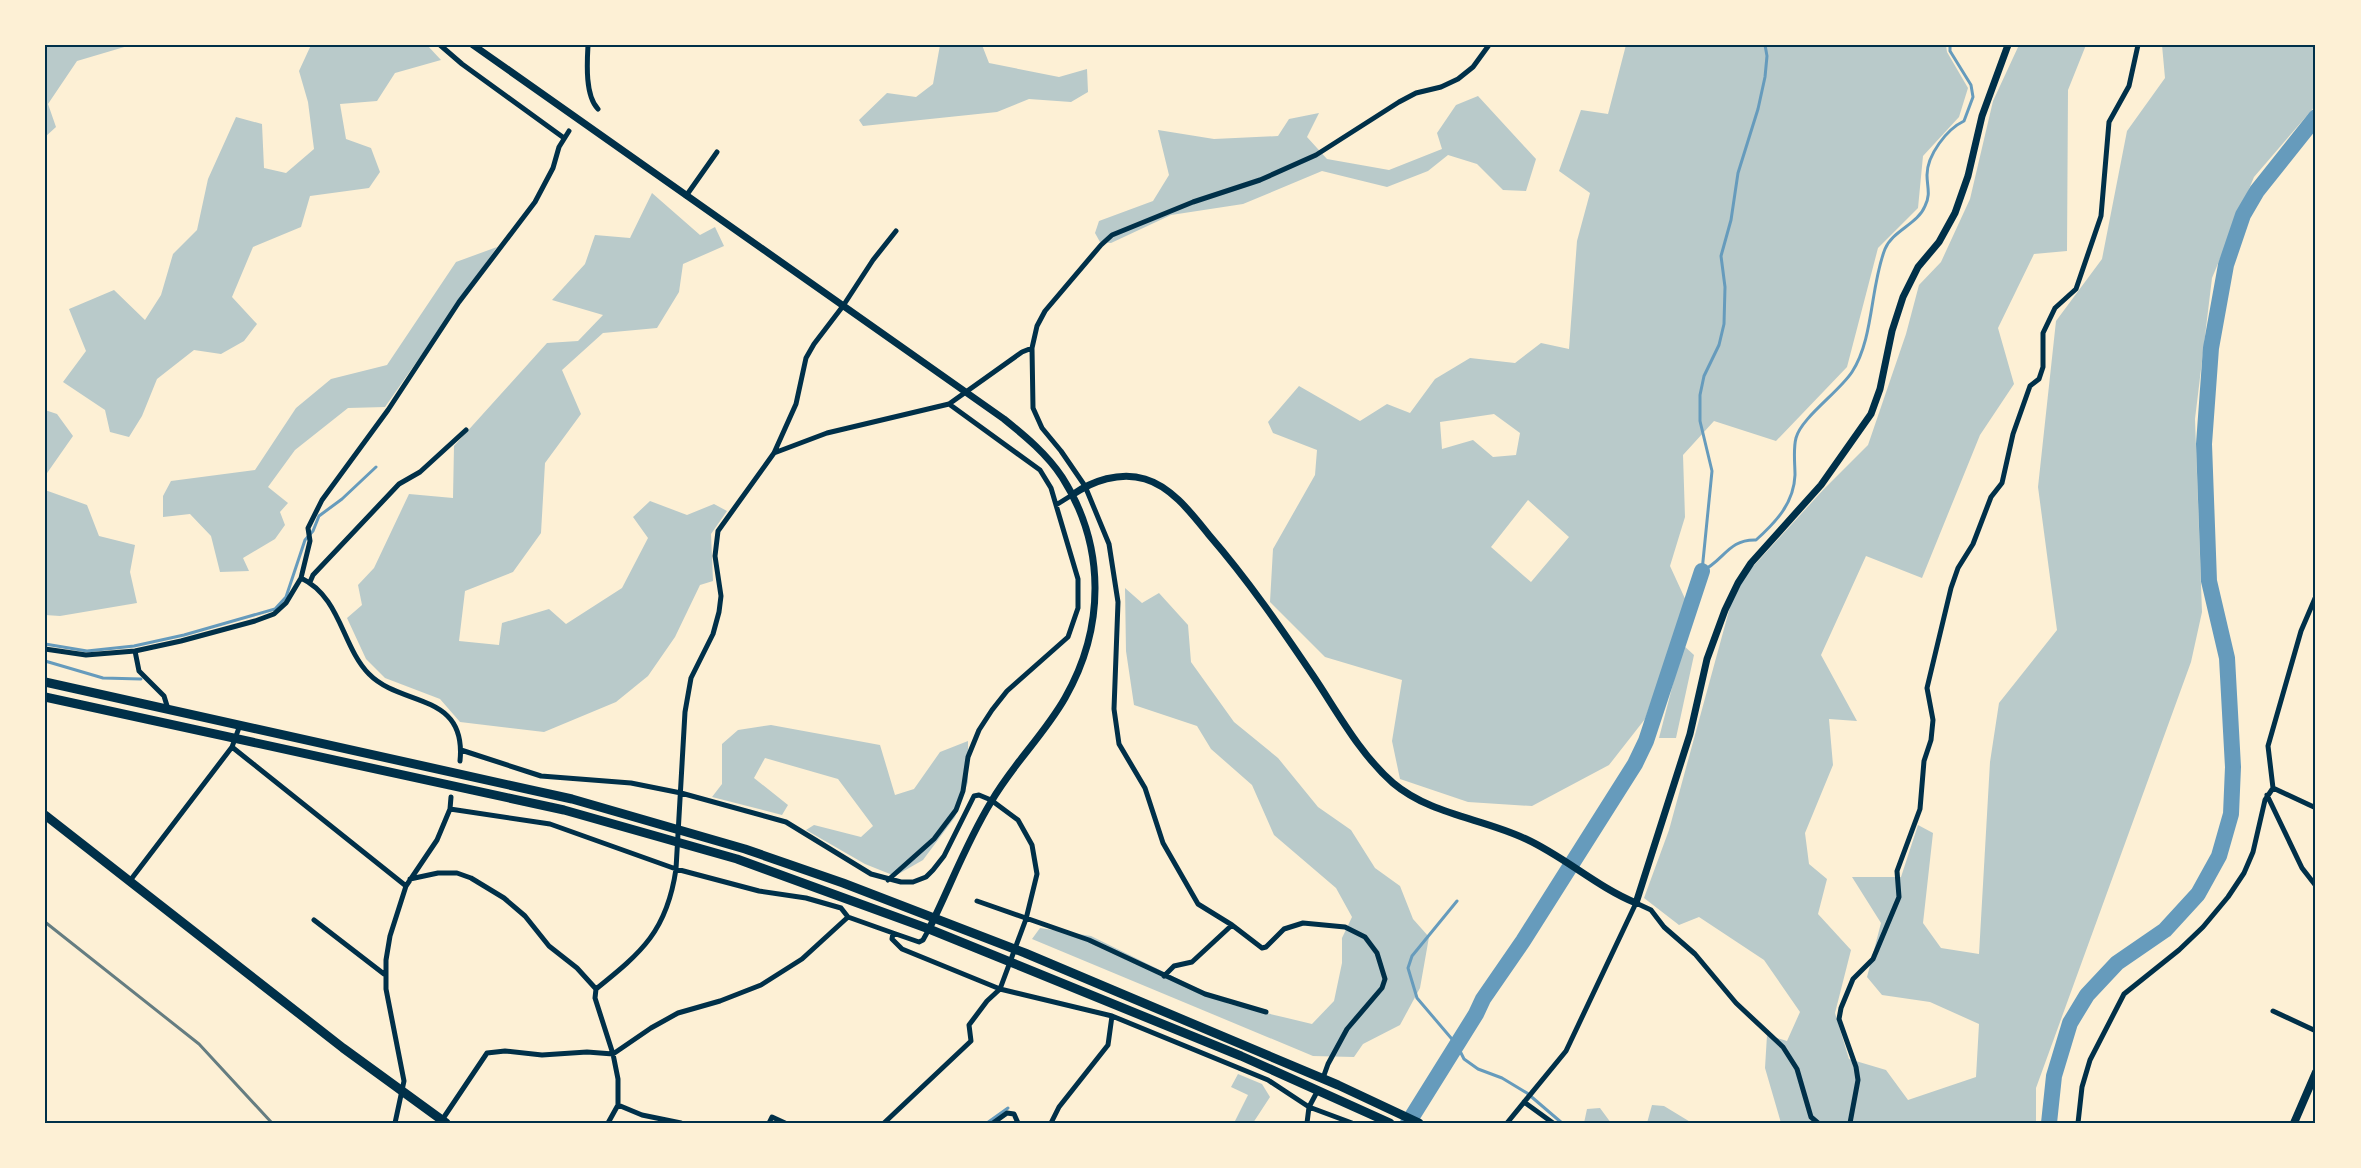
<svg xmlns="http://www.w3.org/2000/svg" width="2361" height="1168" viewBox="0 0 2361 1168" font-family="Quicksand,sans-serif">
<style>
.green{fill:#b9caca;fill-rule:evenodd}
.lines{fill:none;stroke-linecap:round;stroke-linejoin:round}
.stream{stroke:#669bbc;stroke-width:3}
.river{stroke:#669bbc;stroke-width:16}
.minor{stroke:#003049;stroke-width:5}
.tertiary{stroke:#003049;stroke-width:7}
.secondary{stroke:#003049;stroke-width:8}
.trunk{stroke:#003049;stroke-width:9}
.rail{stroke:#657d81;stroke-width:3}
.neatline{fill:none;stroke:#003049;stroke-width:2}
</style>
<rect width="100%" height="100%" fill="#fdf0d5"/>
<path class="green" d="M45,45H131L77,61L48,104L56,127L45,137Z
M311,45H427L441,60L395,73L377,101L340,104L346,139L371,148L380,172L369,188L310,196L301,227L253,247L232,297L257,324L244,341L221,354L194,350L157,379L142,416L129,437L110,432L105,410L63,382L86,351L69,309L114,290L145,320L161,295L173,254L197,230L208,179L236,117L262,124L264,168L286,173L314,149L308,102L299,71Z
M940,45H982L989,63L1059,77L1087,69L1088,92L1071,102L1029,99L997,112L863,126L859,120L887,93L916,97L933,84Z
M1626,45H1946L1947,52L1968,88L1959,117L1923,156L1918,208L1878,248L1847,367L1776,441L1714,421L1683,455L1685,517L1670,566L1687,603L1645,719L1609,765L1532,806L1468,802L1400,779L1392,741L1402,680L1325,657L1270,602L1273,549L1315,475L1317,450L1273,433L1268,422L1299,386L1360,421L1387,404L1410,413L1435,379L1470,358L1515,363L1541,343L1569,349L1577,241L1590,193L1559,171L1581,110L1608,114ZM1494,414L1520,433L1516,455L1493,457L1473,440L1442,449L1440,422ZM1528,500L1569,537L1531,582L1491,547Z
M2019,45H2086L2068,90L2067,251L2034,254L1998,328L2014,384L1980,435L1922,578L1866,556L1821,655L1857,721L1829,719L1833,765L1805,833L1809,864L1827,879L1818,914L1851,950L1835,1013L1849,1059L1886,1070L1908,1100L1976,1077L1979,1024L1930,1002L1882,995L1867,977L1881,923L1852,877H1901L1918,825L1933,833L1923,923L1941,948L1979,954L1990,762L1999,703L2057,630L2038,487L2056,321L2102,259L2127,131L2165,78L2162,45H2316V105L2254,177L2212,278L2195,419L2202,612L2191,662L2036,1088V1123H1781L1765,1068L1767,1035L1787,1041L1800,1012L1764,960L1699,917L1679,925L1644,898L1669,830L1736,585L1823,490L1868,445L1906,334L1919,285L1941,262L1970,199L1993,101Z
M1478,96L1536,159L1526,191L1503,190L1477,164L1448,155L1428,171L1387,187L1322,171L1243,204L1171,215L1111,243L1100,242L1095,233L1099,221L1153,201L1169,175L1158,130L1214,139L1278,136L1289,119L1319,113L1307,137L1327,159L1389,170L1442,149L1437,133L1456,105Z
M652,193L700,235L715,227L724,246L683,264L679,292L657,328L603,333L562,370L581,414L545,463L541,533L513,572L465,591L459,641L499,645L502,623L549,609L566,624L622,588L648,538L633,517L650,501L687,515L714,504L727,511L711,534L713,581L700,585L675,637L648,676L616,702L544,732L460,722L440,699L385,678L366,659L347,618L362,605L358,585L374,568L409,494L453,498L454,446L547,343L578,341L603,315L552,300L585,264L595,235L630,238Z
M497,247L385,407L348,408L295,450L268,487L288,503L280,512L285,525L275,539L243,558L249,571L220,572L211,536L190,514L163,517V496L171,481L255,470L296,408L331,379L387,365L456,262Z
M45,410L57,414L73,436L45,476Z
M45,490L87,505L99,536L135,545L130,572L137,603L60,616L45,615Z
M1125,588L1142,603L1159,593L1188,625L1191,662L1234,722L1278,758L1318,807L1351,830L1375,868L1400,886L1413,919L1429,937L1420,988L1400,1025L1363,1044L1354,1057L1313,1056L1032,939L1040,928L1091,936L1229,1004L1312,1024L1334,1001L1342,963V938L1352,917L1336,888L1274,835L1252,785L1211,749L1197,726L1134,705L1126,651Z
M1683,645L1694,655L1676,738H1659Z
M771,725L880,745L895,795L914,789L940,752L968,741V782L955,817L923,860L895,876L865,864L806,830L814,825L861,837L873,826L838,779L765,758L754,778L788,805L782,815L712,797L722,784V744L738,730Z
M1238,1074L1262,1084L1270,1097L1253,1123H1234L1248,1095L1231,1087Z
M1652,1105L1664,1106L1692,1123H1647Z
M1600,1108L1611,1123H1584L1587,1109Z"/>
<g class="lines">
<path class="stream" d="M1702,571C1724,561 1728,539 1756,540C1776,522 1794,503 1795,475C1795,464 1793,449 1796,438C1801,418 1839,392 1852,372C1874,338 1870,287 1885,249C1892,231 1918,224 1925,206C1931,194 1927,187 1927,175C1927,155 1947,129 1964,121L1973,97L1971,85L1950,51V45
M1702,571L1712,471L1700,421V395L1704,376L1719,345L1724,324L1725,287L1721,256L1731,220L1738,173L1758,109L1765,77L1767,56L1765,45
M45,644L87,651L134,646L184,635L275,609L286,597L305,540L313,531L319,516L342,499L376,467
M45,661L103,678L141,679
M1457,901L1412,956L1408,968L1417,998L1457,1045L1464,1059L1478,1069L1502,1078L1527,1093L1562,1123
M987,1123L1008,1108"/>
<path class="river" d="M1408,1123L1476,1014L1483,999L1523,941L1635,764L1646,741L1702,571
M2049,1123L2054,1076L2070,1023L2087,995L2117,963L2165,930L2198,894L2219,856L2231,814L2233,767L2227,658L2209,581L2204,444L2211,348L2226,265L2243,215L2257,191L2316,117"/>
<path class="minor" d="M440,45L462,64L564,138
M588,45C587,63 585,96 598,109
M686,196L717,152
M949,404L1040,470L1051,488L1056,505L1072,495
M774,453L827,433L949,404L1022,352L1032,348
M301,578C341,597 342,647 369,674C401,707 467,692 460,761
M310,582L313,575L399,484L420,472L466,430
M45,649L86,655L135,651L181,641L255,621L274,614L286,603L301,578L310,541L308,528L322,500L388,410L459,302L535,202L553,168L559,147L569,131
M135,651L139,671L164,696L168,709
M232,747L406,886
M461,750L541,776L631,783L681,793L786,822L871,874L901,882H913L926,877L933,870L944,856L974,796L979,795L991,800L1018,820L1032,845L1037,874L1026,919L1000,989L987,1001L969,1025L971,1041L884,1123
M2273,788L2268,746L2301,631L2316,596
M2273,788L2316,808
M2267,795L2302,868L2316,886
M450,809L550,824L676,869L759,891L806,898L841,908L848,917L893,933L892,939L902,949L1000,989L1112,1016L1268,1080L1309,1107L1352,1123
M410,879L438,873H457L471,878L504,898L525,916L549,946L577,968L596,989L595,998L613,1054L618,1079V1105L608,1123
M888,880L934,839L956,810L963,791L968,757L979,730L992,710L1007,691L1068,637L1078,608V579L1056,505
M129,882L232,747L240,725
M977,901L1089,940L1205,994L1266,1012
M314,920L384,974
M893,933L919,942L923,940L929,929
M1164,976L1174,966L1192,962L1232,925
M596,989C642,952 667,931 676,869L685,712L691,678L713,634L719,612L721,596L715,556L718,531L774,453L796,404L806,358L814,344L843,306L873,260L896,231
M2273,1011L2316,1031
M1323,1078L1328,1064L1347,1029L1382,988L1385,979L1377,953L1365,937L1345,927L1303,923L1284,929L1266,947L1262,948L1232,925L1198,904L1163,843L1145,788L1119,744L1114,709L1118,602L1109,544L1085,486L1061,451L1042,428L1033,408L1032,348L1037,326L1045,311L1101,245L1112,235L1193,202L1260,180L1316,155L1399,102L1416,93L1441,87L1458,79L1473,67L1489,45
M1524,1102L1553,1123
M618,1105L642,1115L681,1123
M442,1120L487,1053L505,1051L542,1055L587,1052L613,1054L651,1028L678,1013L720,1001L761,985L802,959L848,917
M395,1123L404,1081L386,989V960L390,936L406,886L437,840L450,809L451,797
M769,1123L772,1117L785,1123
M993,1123L1007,1113L1014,1114L1018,1123
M1051,1123L1059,1107L1108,1045L1112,1016
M1307,1123L1309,1107L1318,1090
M1507,1123L1566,1051L1636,903L1651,910L1664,927L1695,954L1736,1003L1783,1047L1797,1069L1811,1117L1818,1123
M1850,1123L1858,1080L1856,1067L1839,1019L1841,1008L1853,979L1873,959L1899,897L1897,871L1920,809L1924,761L1931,740L1933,720L1927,688L1951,588L1958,568L1973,544L1991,497L2002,483L2013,434L2030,386L2039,379L2043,367V333L2055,308L2076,289L2101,216L2109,122L2129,86L2138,45
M2078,1123L2082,1087L2090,1060L2124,994L2179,950L2203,927L2228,897L2244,873L2253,852L2265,800L2273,788"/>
<path class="tertiary" d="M473,45L1004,419C1025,436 1047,454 1062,477C1106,546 1105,628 1065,698C1044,735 1012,765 991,802C966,843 950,887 929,929
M1072,495C1092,481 1120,471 1145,479C1172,487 1192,514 1209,535C1248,580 1281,628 1314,677C1338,713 1360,754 1393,783C1431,815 1482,818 1526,839C1565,857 1597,887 1636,903L1690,734L1707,659L1725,610L1738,583L1751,563L1821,485L1871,414L1880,389L1892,331L1903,297L1918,267L1939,242L1955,213L1968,176L1982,116L2008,45"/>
<path class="secondary" d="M2294,1123L2316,1072"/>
<path class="trunk" d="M45,682L572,799L745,849L843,883L1025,953L1338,1085L1419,1123
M45,697L564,810L737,859L929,929L1241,1056L1390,1123
M45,815L343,1048L446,1123"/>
<path class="rail" d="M45,922L199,1044L272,1123"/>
</g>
<rect width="2361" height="1168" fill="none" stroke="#fdf0d5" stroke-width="93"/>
<rect x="46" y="46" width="2268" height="1076" class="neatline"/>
</svg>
